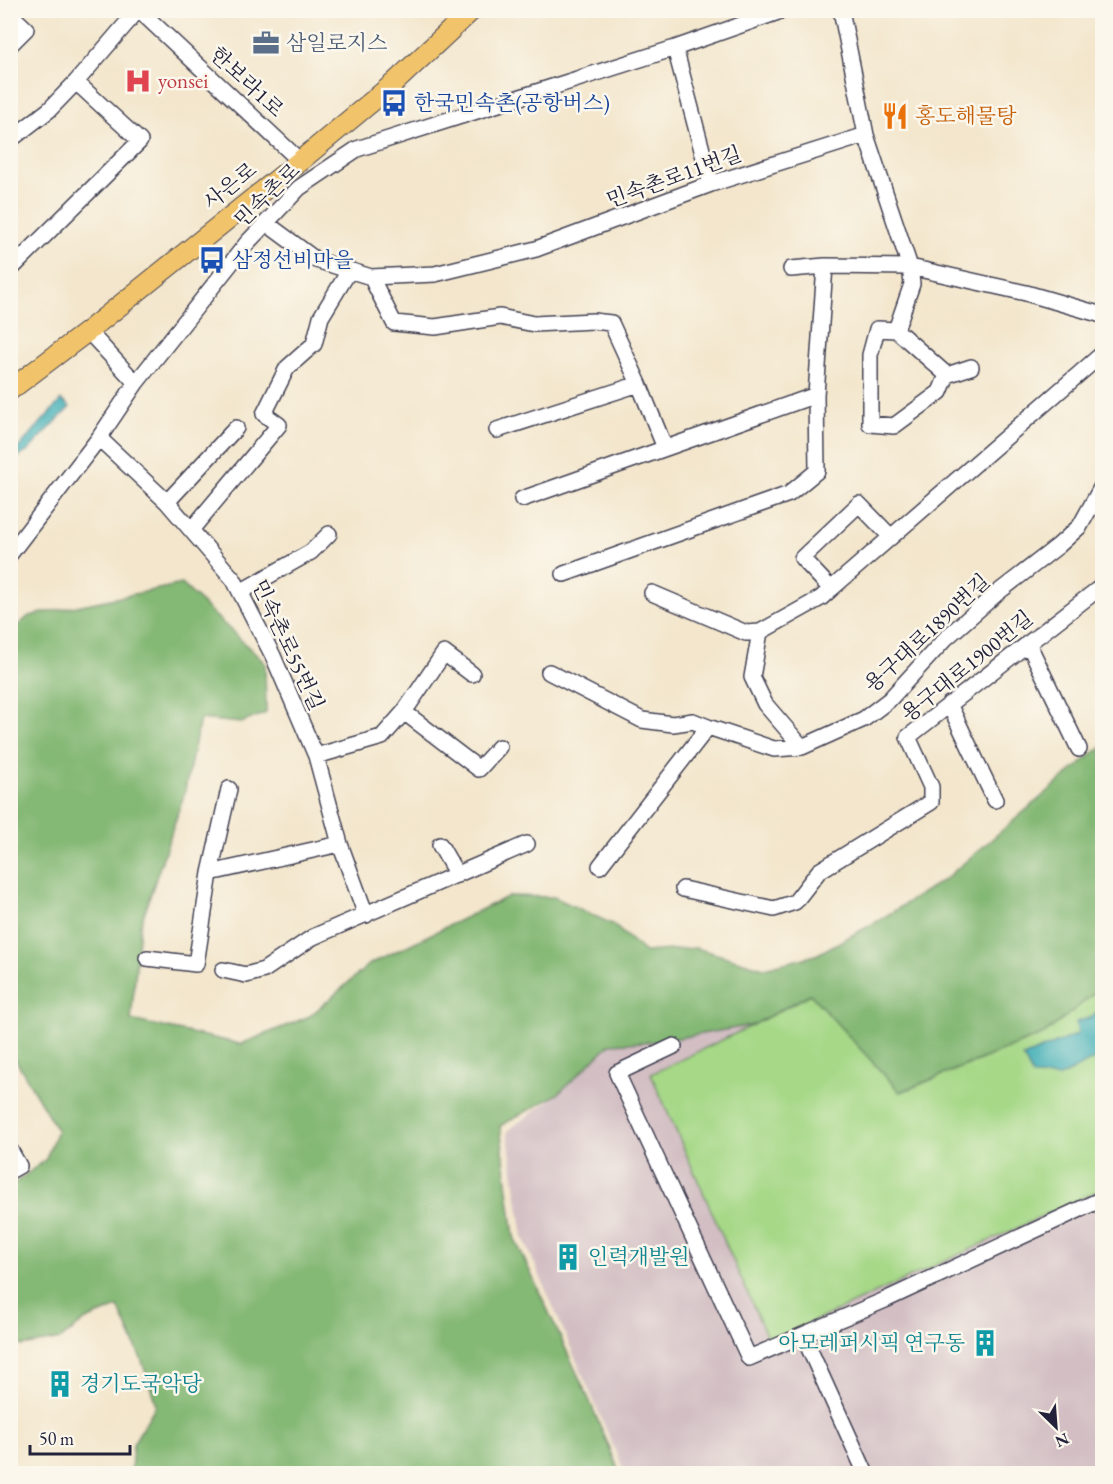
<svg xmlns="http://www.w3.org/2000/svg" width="1113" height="1484" viewBox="0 0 1113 1484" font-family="'EB Garamond','Noto Serif KR',serif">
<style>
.industrial{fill:#d2bec3}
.green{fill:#a6d887;stroke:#647d61;stroke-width:1.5}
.forest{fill:#84b874;stroke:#536d58;stroke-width:1.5}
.water{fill:#3cadb5;stroke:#2f6878;stroke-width:1.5}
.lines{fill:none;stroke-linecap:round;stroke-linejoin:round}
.minor-casing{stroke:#413f51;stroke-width:18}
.major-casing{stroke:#413f51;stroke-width:22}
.minor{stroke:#fff;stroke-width:15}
.major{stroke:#f1c36a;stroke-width:20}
.labels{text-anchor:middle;stroke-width:5;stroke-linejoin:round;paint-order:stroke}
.service-label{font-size:21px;fill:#4e5e75;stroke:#fbf7ec;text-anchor:start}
.health-label{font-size:21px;fill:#be3a42;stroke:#fbf7ec;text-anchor:start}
.street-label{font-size:21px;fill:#22223b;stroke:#fbf7ec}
.transit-label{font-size:21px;fill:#164399;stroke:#fbf7ec;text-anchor:start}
.food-label{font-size:21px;fill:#c56008;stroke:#fbf7ec;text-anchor:start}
.culture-label{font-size:21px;fill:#0d838f;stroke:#fbf7ec;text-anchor:start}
</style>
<rect width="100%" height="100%" fill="#fbf7ec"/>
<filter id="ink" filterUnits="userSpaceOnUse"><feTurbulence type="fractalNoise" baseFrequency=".0167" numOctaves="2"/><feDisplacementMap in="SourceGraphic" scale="12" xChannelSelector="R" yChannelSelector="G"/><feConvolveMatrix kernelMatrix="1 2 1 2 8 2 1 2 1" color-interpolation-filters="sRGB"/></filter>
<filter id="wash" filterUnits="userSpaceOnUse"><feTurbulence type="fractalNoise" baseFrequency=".008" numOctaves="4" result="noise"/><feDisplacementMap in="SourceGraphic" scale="24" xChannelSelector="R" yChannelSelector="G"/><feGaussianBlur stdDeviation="1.35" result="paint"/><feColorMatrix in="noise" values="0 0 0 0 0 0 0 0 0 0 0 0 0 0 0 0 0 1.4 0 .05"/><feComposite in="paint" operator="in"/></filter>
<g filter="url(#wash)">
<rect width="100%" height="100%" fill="#f3e6cc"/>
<path class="industrial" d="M1102,987V1465L1087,1474L625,1473L523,1237L507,1131L558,1094L610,1044L661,1041L753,1025L811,994L901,1092L1044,1034Z"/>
<path class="green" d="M1102,987V1189L769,1342L651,1074L753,1025L811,994L901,1092L1044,1034Z"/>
<path class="forest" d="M182,584L265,663L266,713L241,723L200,719L184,795L140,926L131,1020L241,1044L310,1016L370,964L509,896L554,897L612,924L645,952L696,948L764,968L816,955L878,921L945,879L1093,753L1102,747V987L1044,1034L900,1092L810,994L753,1025L661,1041L610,1044L558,1094L500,1126L514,1237L588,1397L620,1473H131L133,1444L156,1405L142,1361L118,1307L86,1320L61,1339L22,1346L11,1336V1186L46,1159L57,1130L11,1052V631L29,616Z"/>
<path class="water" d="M61,400L70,407L27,452L11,461V452L20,446Z
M1102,1010V1055L1060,1077L1033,1076L1023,1057L1078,1034L1076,1022L1089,1018Z"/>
</g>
<g filter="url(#ink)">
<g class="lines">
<defs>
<path id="minor" d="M139,10L300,161
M10,14L26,29L10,45
M675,48L711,184
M10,140L49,110L76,82L138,10
M266,223L316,260L371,277L435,274L536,249L711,184L866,135L841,10
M791,269L825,266
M10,270L140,141L76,82
M371,277L394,323L435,327L500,317L534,324L593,321L611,323L639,384L497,430
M877,329L896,330L947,375L940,392L894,426L870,424V355Z
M896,330L912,284L910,267L1026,293L1102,315
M88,331L136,383
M947,375L971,367
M639,384L665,448
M99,438L167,502L234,580L273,656L316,756L340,844L366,915
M522,499L816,395L825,266L910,267L866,135
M167,502L236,428
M191,530L279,425L264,414L287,368L314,344L321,317L349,271
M891,537L859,504L802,558L831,589L1102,354
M10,554L99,438L136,383L247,243L299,188L357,149L675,48L784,10
M564,574L789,494L817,471L816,395
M242,591L311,552L329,534
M652,593L746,633L760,632L821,598L831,589
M760,632L752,677L765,704L802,747
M1028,643L1079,749
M549,672L642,720L673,724L693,721L708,727
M949,704L995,800
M404,712L479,769L499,747
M316,756L382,737L404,712L444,653L472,674
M440,845L457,875
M600,866L708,727L774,749L802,747L864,719L889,700L946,638L996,594L1058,546L1080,526L1102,486
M210,873L340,844
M683,889L774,909L795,902L819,871L931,802V787L908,737L1102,586
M147,958L196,964L210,873L229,789
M223,970L246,975L264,970L313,937L527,844
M674,1046L617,1073L749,1358L885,1300L1102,1199
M10,1150L19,1166L10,1171
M803,1335L866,1474"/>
<path id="major" d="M10,390L88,331L300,161L393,84L472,10"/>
</defs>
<use href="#minor" class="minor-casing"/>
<use href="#major" class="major-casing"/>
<use href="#minor" class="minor"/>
<use href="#major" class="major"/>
</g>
</g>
<defs>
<symbol id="office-bare" viewBox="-9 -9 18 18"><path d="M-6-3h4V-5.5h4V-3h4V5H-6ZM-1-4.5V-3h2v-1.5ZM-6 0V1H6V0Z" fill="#5c6f8a" stroke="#fbf7ec" stroke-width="2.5" paint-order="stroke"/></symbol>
<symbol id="hospital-bare" viewBox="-9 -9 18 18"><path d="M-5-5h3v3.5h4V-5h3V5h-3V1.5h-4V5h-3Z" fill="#e0444e" stroke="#fbf7ec" stroke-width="2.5" paint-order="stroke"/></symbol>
<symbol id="bus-bare" viewBox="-9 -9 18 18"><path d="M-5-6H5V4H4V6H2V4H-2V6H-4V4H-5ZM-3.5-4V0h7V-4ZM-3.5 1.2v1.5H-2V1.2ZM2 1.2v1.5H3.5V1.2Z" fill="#1a4fb4" stroke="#fbf7ec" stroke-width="2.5" paint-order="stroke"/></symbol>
<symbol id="restaurant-bare" viewBox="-9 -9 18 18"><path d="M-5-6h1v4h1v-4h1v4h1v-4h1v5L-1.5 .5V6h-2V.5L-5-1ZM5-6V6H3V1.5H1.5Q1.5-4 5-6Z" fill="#e8710a" stroke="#fbf7ec" stroke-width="2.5" paint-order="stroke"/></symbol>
<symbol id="building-bare" viewBox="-9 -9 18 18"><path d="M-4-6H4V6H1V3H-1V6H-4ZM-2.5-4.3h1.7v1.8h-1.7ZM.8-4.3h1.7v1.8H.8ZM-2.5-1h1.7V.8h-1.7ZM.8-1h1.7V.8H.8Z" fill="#0f9aa8" stroke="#fbf7ec" stroke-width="2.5" paint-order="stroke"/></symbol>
</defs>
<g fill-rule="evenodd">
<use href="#office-bare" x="247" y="24" width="38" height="38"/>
<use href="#hospital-bare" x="119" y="62" width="38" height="38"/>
<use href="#bus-bare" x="375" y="84" width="38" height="38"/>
<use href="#restaurant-bare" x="876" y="97" width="38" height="38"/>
<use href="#bus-bare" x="193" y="241" width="38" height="38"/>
<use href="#building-bare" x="549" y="1238" width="38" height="38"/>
<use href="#building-bare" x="966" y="1324" width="38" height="38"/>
<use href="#building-bare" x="41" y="1365" width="38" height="38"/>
</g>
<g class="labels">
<g class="service-label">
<text x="286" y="50">삼일로지스</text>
</g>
<g class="health-label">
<text x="158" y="88">yonsei</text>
</g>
<g class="street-label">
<text transform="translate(247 82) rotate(43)" y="7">한보라1로</text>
<text transform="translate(674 177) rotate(-20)" y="7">민속촌로11번길</text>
<text transform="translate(230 186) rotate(-39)" y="7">사은로</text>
<text transform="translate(267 195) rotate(-44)" y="7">민속촌로</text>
<text transform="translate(927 633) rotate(-43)" y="7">용구대로1890번길</text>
<text transform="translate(288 645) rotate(65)" y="7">민속촌로55번길</text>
<text transform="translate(967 666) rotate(-39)" y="7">용구대로1900번길</text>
</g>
<g class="transit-label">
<text x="414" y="110">한국민속촌(공항버스)</text>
<text x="232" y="267">삼정선비마을</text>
</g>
<g class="food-label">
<text x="915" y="123">홍도해물탕</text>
</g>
<g class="culture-label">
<text x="588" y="1264">인력개발원</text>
<text x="965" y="1350" text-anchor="end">아모레퍼시픽 연구동</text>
<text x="80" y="1391">경기도국악당</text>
</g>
</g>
<rect width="1113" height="1484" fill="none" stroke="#fbf7ec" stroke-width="36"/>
<g transform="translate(1056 1427) rotate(155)" stroke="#fbf7ec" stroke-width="4.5" paint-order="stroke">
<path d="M0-4.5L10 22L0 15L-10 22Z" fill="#22223b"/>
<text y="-9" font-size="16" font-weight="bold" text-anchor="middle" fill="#22223b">N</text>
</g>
<path d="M30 1445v9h100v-9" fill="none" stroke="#22223b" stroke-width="3"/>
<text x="39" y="1445" font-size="18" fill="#22223b" stroke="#fbf7ec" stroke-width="4.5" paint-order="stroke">50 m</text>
</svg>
